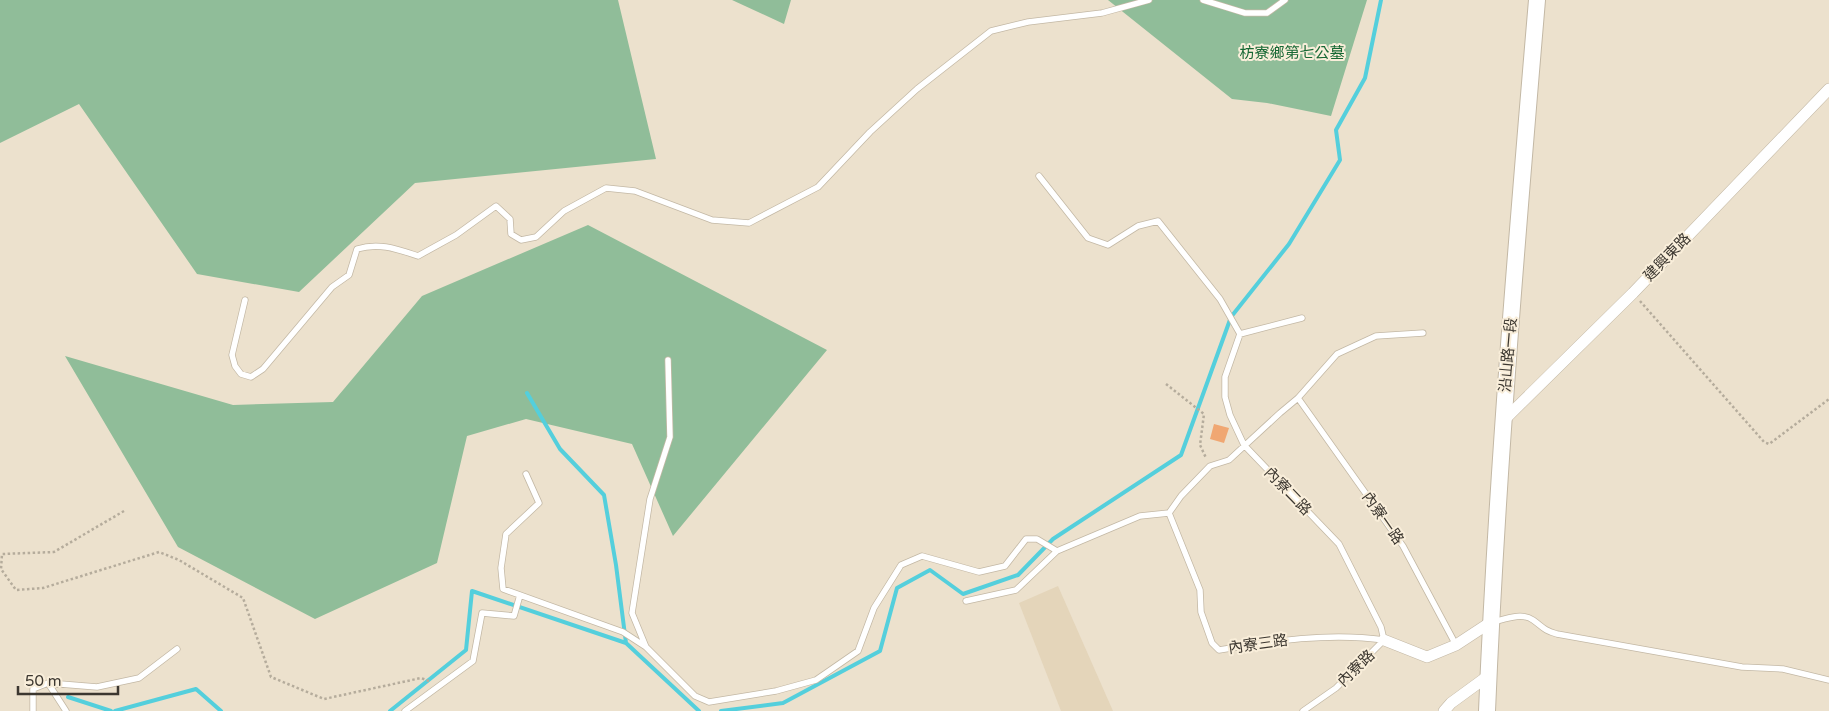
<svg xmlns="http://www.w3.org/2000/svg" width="1829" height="711" viewBox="0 0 1829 711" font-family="'Varela Round','Noto Sans TC',sans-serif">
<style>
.built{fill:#e4d5ba}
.green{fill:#90bd99}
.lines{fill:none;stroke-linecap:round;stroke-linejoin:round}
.stream{stroke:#54cfdc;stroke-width:4}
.building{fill:#f0a772}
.lane-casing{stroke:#c3b8a5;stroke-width:7}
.street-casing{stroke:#c3b8a5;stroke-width:12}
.secondary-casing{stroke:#c3b8a5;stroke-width:18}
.path{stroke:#b5ac9c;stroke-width:2.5;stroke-dasharray:2.5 2.5;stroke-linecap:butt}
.lane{stroke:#fff;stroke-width:5.5}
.street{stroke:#fff;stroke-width:11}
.secondary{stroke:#fff;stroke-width:16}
.labels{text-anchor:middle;stroke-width:4;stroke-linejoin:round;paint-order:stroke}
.park-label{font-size:15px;fill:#176834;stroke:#f9eeda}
.street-label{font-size:15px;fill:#3c3730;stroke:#f9eeda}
</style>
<rect width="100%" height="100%" fill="#ece1cd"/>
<path class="built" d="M1058,586L1113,711H1061L1019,603Z"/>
<path class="green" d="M0,0H618L656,159L415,183L299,292L197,274L79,104L0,143Z
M732,0H791L784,24Z
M1108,0H1367L1331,116L1267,103L1232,99Z
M588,225L827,350L673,536L632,444L526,419L467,436L437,563L315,619L178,547L65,356L233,405L333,402L422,296Z"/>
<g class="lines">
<path class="stream" d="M527,393L560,449L604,495L616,565L626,643
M68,697L111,711
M115,711L196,689L221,711
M390,711L466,650L472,591L626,643L699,711
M721,711L783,703L880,651L897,588L930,570L963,594L1018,575L1053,539L1181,455L1231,317L1289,244L1340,160L1336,130L1365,78L1381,0"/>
</g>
<path class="building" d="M1214,424L1229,428L1224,443L1210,439Z"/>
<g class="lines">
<defs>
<path id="lane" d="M1203,0L1245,13H1267L1285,0
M1039,176L1088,238L1108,245L1138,226L1158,221L1220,299L1240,334L1302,318
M245,300L232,355L235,366L241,374L251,377L263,369L332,287L349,275L357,249C379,242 397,249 418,256L456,235L496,206L510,219L511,234L521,240L536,237L564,211L606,188L635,191L712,220L749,223L818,187L870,132L917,89L991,31L1028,22L1102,13L1149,0
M1240,334L1225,377V397L1230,415L1244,445L1339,544L1381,627L1384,640
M1298,398L1403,546L1456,645
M526,474L539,503L506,534L501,568L503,589L623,632L646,647L695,696L709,702L776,691L816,680L858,651L874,608L901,565L922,556L979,572L1005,566L1026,539H1037L1057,551
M1169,513L1200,590L1201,612L1212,643L1219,650C1273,641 1329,632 1384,640
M966,601L1016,590L1057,551L1140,516L1169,513L1181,496L1210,466L1229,460L1280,413L1298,398L1337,354L1376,336L1423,333
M1493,622C1505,619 1522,612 1533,620C1543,627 1543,630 1557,634L1742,667L1783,669L1829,680
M646,647L632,613L650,499L670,437L668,360
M48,683L97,687L139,678L177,649
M33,711V689L48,683L66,711
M405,711L473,661L482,613L514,616L520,595
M1303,711L1336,688L1384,640"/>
<path id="street" d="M1502,422L1633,293L1829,89
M1384,640L1427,657L1456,645L1491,622
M1444,711L1451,703L1488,676"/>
<path id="secondary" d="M1487,711C1497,473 1517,237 1537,0"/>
</defs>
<use href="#lane" class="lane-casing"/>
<use href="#street" class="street-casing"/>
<use href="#secondary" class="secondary-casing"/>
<path class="path" d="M1640,301L1764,442L1769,444L1829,399
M1166,384L1204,414L1200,445L1206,458
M124,511L54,552L2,554L1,569L16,590L43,588L159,552L179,560L243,598L271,677L324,699L421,678L429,681"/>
<use href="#lane" class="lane"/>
<use href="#street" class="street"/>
<use href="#secondary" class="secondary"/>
</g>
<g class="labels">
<g class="park-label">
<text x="1292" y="58">枋寮鄉第七公墓</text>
</g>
<g class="street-label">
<text transform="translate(1667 257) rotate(-46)" y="5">建興東路</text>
<text transform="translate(1508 355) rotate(-85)" y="5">沿山路一段</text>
<text transform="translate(1288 491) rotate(46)" y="5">內寮二路</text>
<text transform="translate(1383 518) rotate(55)" y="5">內寮一路</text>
<text transform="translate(1258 644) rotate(-8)" y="5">內寮三路</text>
<text transform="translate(1356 668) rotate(-44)" y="5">內寮路</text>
</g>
</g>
<path d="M18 686v8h100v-8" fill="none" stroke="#3c3730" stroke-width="2.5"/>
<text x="25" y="686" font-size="15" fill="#3c3730" stroke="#f9eeda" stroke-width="4" paint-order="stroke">50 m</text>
</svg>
